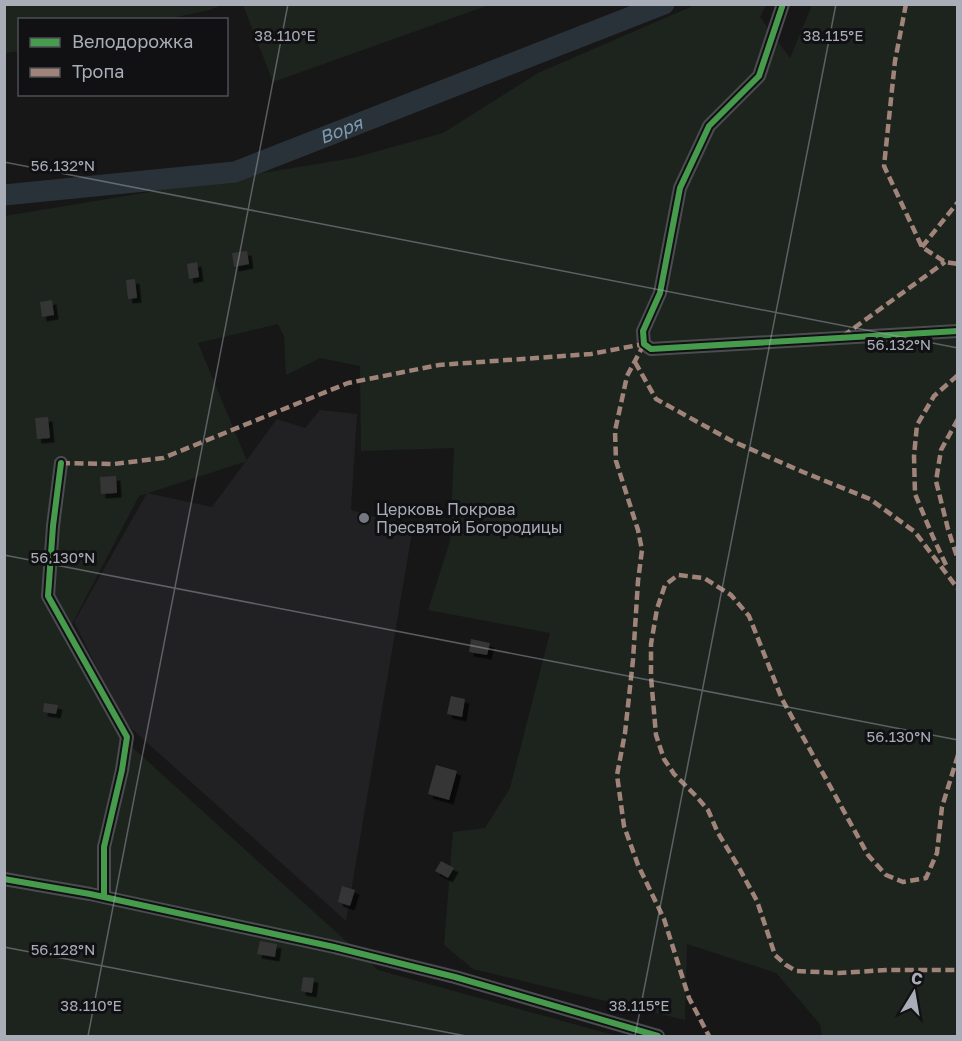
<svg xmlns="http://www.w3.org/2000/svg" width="962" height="1041" viewBox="0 0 962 1041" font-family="'Golos Text',sans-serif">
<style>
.built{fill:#212123}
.green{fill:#1d241e}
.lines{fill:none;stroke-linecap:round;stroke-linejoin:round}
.river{stroke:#2a3239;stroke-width:21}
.building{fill:#353536;filter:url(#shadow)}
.street{stroke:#4b4c50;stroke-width:14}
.quiet{stroke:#a18479;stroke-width:4.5;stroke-dasharray:9 4.5;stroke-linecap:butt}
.cycleway-casing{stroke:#111113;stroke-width:10}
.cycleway{stroke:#469c4c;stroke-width:6}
.ticks{fill:none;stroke:#a8adb8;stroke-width:1.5;stroke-opacity:0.45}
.poi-dot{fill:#757880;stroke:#111113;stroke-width:2}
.labels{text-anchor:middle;stroke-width:6;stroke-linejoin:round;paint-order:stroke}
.poi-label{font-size:16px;fill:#a8adb8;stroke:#111113;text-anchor:start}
.water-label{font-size:18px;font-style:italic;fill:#7f9bb3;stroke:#111113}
.ticks-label{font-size:15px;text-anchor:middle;fill:#a8adb8;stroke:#111113;stroke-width:6;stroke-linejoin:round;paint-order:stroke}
</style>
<defs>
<filter id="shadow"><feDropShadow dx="4.5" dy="4.5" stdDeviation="0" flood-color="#0009"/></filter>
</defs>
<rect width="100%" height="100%" fill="#171717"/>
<path class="built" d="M320,410L357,414L351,510L413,527L346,921L124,722L74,622L147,493L212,507L277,419L305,428Z"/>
<path class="green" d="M4,5L5,4L222,5L209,10L167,19L20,20L19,51L5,53Z
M243,5H489L273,82Z
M695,5H766L760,17L790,58L812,5H957V1036H822L820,1024L776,973L687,944L685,1020L473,969L444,945L453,832L485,828L510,788L550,633L428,610L450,541L454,448L361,451L360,366L320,358L286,375L284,336L278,324L198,343L247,461L139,496L70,628L122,738L378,970L617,1036H5V216L353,158L443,133L538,73Z"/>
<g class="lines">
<path class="river" id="s1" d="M4,195L235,172L664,4"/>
</g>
<path class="building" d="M247,251L249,264L234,267L232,253Z
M197,262L199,277L189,279L187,264Z
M135,279L137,298L128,299L126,280Z
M52,300L54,315L42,317L40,302Z
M48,417L50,438L37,439L35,418Z
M116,476L117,493L101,494L100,477Z
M471,639L490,643L487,655L469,652Z
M451,696L465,699L462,717L447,714Z
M44,703L58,705L56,714L43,712Z
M436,765L457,771L449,800L428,794Z
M441,861L454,868L448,878L435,871Z
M342,886L355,890L350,906L338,902Z
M260,941L277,944L275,957L257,954Z
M303,977L314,978L312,993L301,991Z"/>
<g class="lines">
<path class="street" d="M783,4L759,76L709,126L680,188L660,293L643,331L644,344L651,349L958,331
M61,463L53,526L48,596L127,737L122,770L104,847V897
M4,879L90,894L334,947L455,977L658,1036"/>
<path class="quiet" d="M906,4L895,61L884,166L922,247L945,262L958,264
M922,247L958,202
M843,336L945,262
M644,344L627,376L615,431L616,461L638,530L642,550L638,581L633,660L625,733L617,775L624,826L638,865L664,919L689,998L709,1036
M635,362L656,399L732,441L803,472L870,499L915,532L958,589
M958,419L941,450L936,481L948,529L958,560
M61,463L114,464L163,458L348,383L439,365L591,354L644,344
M946,565L933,537L915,494L914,456L917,425L934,396L958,375
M958,755L942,807L937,853L926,878L903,882L886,875L868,855L782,699L749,616L731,595L704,578L678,575L665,585L657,609L651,644V677L656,735L664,759L674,774L696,796L708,810L718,833L738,866L757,901L775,955L786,965L796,971L839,973L887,970H958"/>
<defs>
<path id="cycleway" d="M783,4L759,76L709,126L680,188L660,293L643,331L644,344L651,349L958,331
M61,463L53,526L48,596L127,737L122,770L104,847V897
M4,879L90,894L334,947L455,977L658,1036"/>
</defs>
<use href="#cycleway" class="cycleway-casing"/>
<use href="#cycleway" class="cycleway"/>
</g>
<path class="ticks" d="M4,162L958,348M4,555L958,740M4,947L466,1036M88,1036L288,4M635,1036L836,4"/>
<circle class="poi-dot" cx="364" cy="518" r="6"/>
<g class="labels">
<g class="poi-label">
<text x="376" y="515">Церковь Покрова<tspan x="376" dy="18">Пресвятой Богородицы</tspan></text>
</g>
<g class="water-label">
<text dy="6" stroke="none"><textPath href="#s1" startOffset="346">Воря</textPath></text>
</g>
</g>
<g class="ticks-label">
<text x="285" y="41">38.110°E</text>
<text x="833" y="41">38.115°E</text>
<text x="63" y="171">56.132°N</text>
<text x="899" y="350">56.132°N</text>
<text x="63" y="563">56.130°N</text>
<text x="899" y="742">56.130°N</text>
<text x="63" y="955">56.128°N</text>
<text x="91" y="1011">38.110°E</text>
<text x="639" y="1011">38.115°E</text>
</g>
<rect width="962" height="1041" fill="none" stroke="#a8adb8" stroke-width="12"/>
<rect x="18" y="18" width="210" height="78" fill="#111113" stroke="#4d4f55" stroke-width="1.5"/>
<rect x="30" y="38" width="30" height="9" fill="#469c4c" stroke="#4d4f55" stroke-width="1.5"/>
<text x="72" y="48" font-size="18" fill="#a8adb8">Велодорожка</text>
<rect x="30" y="68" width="30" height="9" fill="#a18479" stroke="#4d4f55" stroke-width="1.5"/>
<text x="72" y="78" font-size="18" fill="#a8adb8">Тропа</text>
<g transform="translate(914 993) rotate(11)" stroke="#111113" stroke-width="4.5" paint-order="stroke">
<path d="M0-4.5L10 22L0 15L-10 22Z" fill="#a8adb8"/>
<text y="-9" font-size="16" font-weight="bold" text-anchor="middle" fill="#a8adb8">С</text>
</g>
</svg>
